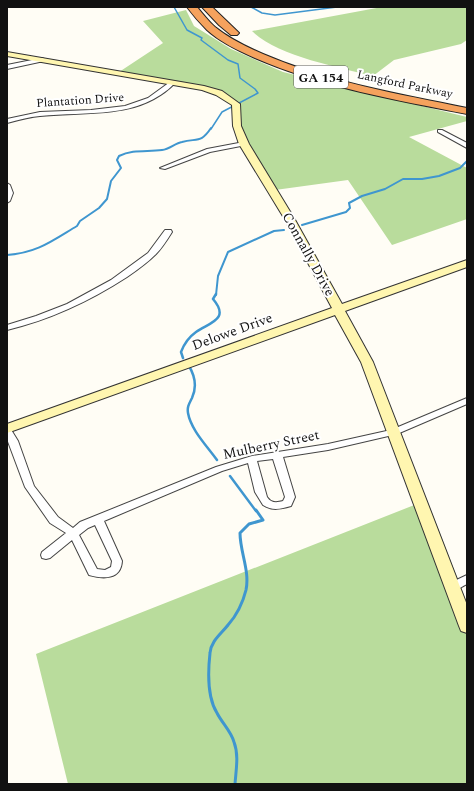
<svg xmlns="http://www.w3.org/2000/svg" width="474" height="791" viewBox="0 0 474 791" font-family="Spectral,serif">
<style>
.forest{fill:#b9dc9c}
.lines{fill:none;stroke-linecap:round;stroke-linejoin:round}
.stream-far3{stroke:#3f96cf;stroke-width:1.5}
.stream-far2{stroke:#3f96cf;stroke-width:2}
.stream-far1{stroke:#3f96cf;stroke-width:2.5}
.stream{stroke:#3f96cf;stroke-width:3}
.street-casing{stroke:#444;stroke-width:2}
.secondary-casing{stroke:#333;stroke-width:2}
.highway-casing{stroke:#222;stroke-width:2}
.street{fill:#fff;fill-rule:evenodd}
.secondary{fill:#fff6b0;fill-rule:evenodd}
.highway{fill:#f5a25d;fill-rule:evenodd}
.labels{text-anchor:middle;stroke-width:4;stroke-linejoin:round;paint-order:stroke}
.far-street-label{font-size:12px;fill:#111;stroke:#fff}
.shield{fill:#fff;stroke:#585858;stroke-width:1}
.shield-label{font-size:13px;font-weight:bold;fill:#111}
.street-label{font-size:14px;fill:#111;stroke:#fff}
</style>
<rect width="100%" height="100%" fill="#fffdf5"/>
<path class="forest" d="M382,7H467V40L461,44L394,60L373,76C339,67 277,56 252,31Z
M186,10L194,26L231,49L283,72L467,117V121L409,137L467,168V219L392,245L348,180L275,190L244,142L238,119L236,101L213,90L116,74L163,43L143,21Z
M427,500L467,603V784H68L36,654Z"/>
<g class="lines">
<path class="stream-far3" d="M174,7L187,30L202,38L201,40L228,60L238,64L240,78L255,89L258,93L222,112L211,129
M251,7L262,13L275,15L337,7"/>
<path class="stream-far2" d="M302,225L346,212L350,208L349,203L362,196L385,189L403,179H422L439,176L460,168L467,161
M7,255C37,253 52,241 77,226L80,221L99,208L107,199L111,181L121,168L117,160L119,156C133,149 147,152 162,150C170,149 175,143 182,142C198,138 201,143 211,128
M216,295L218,276L228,252L274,231L284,230"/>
<path class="stream-far1" d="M183,358L181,352C184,344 189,337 196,332C211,322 230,319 213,299L216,294
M189,366C195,376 197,387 192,398C189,404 187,407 188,413C191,430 207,446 217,460
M230,476L256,511"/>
<path class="stream" d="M235,784C236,770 239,755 234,742C231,731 222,723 217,713C207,697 208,671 210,653C211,641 221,634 228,625C236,616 243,602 246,590C250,571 240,552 240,533L249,524L263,520L256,510"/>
<defs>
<path id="street" d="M42,58L44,59V61L7,69V65Z
M170,82L175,83C139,120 87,111 40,116C29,117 18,120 7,123V119L40,112L91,110L125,106L148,98Z
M438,130H442L467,143V148L438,132Z
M244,142L246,143V145L210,152L165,169L160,168L207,149Z
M7,183L10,185L13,193L10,201L7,203Z
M165,230H171L172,232C167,240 162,248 156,254C147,263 137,270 127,277C90,301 49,320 7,330V325L36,316L67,304L111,280L148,253Z
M467,398V404L397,434L328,450L283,457L295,497L291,506C281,509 272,511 263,505L255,492L248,463L222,471L104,521L122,561C121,580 103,579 89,575L72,540L50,558L46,559L42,558L41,555L42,552L66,533L50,523L25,487L7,439V427L10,428L18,441L34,486L58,517L73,528L80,522L216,467L252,456L328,444L391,430ZM273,459L285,497L283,501C276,503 271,503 267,497L257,461ZM95,525L112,561L111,567L105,570L97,569L79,535L88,528Z
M467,575V584C461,587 455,592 448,590L446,587L448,584Z"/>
<path id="secondary" d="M7,52L204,86L222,91L240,104L241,126L249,144L294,218L342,304L467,260V267L345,311L373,362L467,605V633L461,631L459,626L361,362L335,315L7,433V424L332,308L284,218L239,144L233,126L232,105L216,95L202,90L7,56Z"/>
<path id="highway" d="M187,7H197C203,14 209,22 215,27C230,39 247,47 263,54C328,82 399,94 467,108V114C396,100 322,87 255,58C239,51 220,42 207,30C200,23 193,15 187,7Z
M202,7H212L237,31L239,33L237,35H231L219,25Z"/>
</defs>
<use href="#street" class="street-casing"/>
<use href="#secondary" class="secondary-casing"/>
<use href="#highway" class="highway-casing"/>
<use href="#street" class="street"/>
<use href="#secondary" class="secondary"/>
<use href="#highway" class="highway"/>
</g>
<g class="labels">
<g class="far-street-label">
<text transform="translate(405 84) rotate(12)" y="4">Langford Parkway</text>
<text transform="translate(80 100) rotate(-4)" y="4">Plantation Drive</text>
</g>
<rect class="shield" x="294" y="66" width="54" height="22" rx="3"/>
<g class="shield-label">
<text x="321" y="82">GA 154</text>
</g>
<g class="street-label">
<text transform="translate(309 254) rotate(61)" y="5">Connally Drive</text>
<text transform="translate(232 331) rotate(-20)" y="5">Delowe Drive</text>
<text transform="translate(271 444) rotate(-12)" y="5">Mulberry Street</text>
</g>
</g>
<rect width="474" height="791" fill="none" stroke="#111111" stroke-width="16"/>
</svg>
